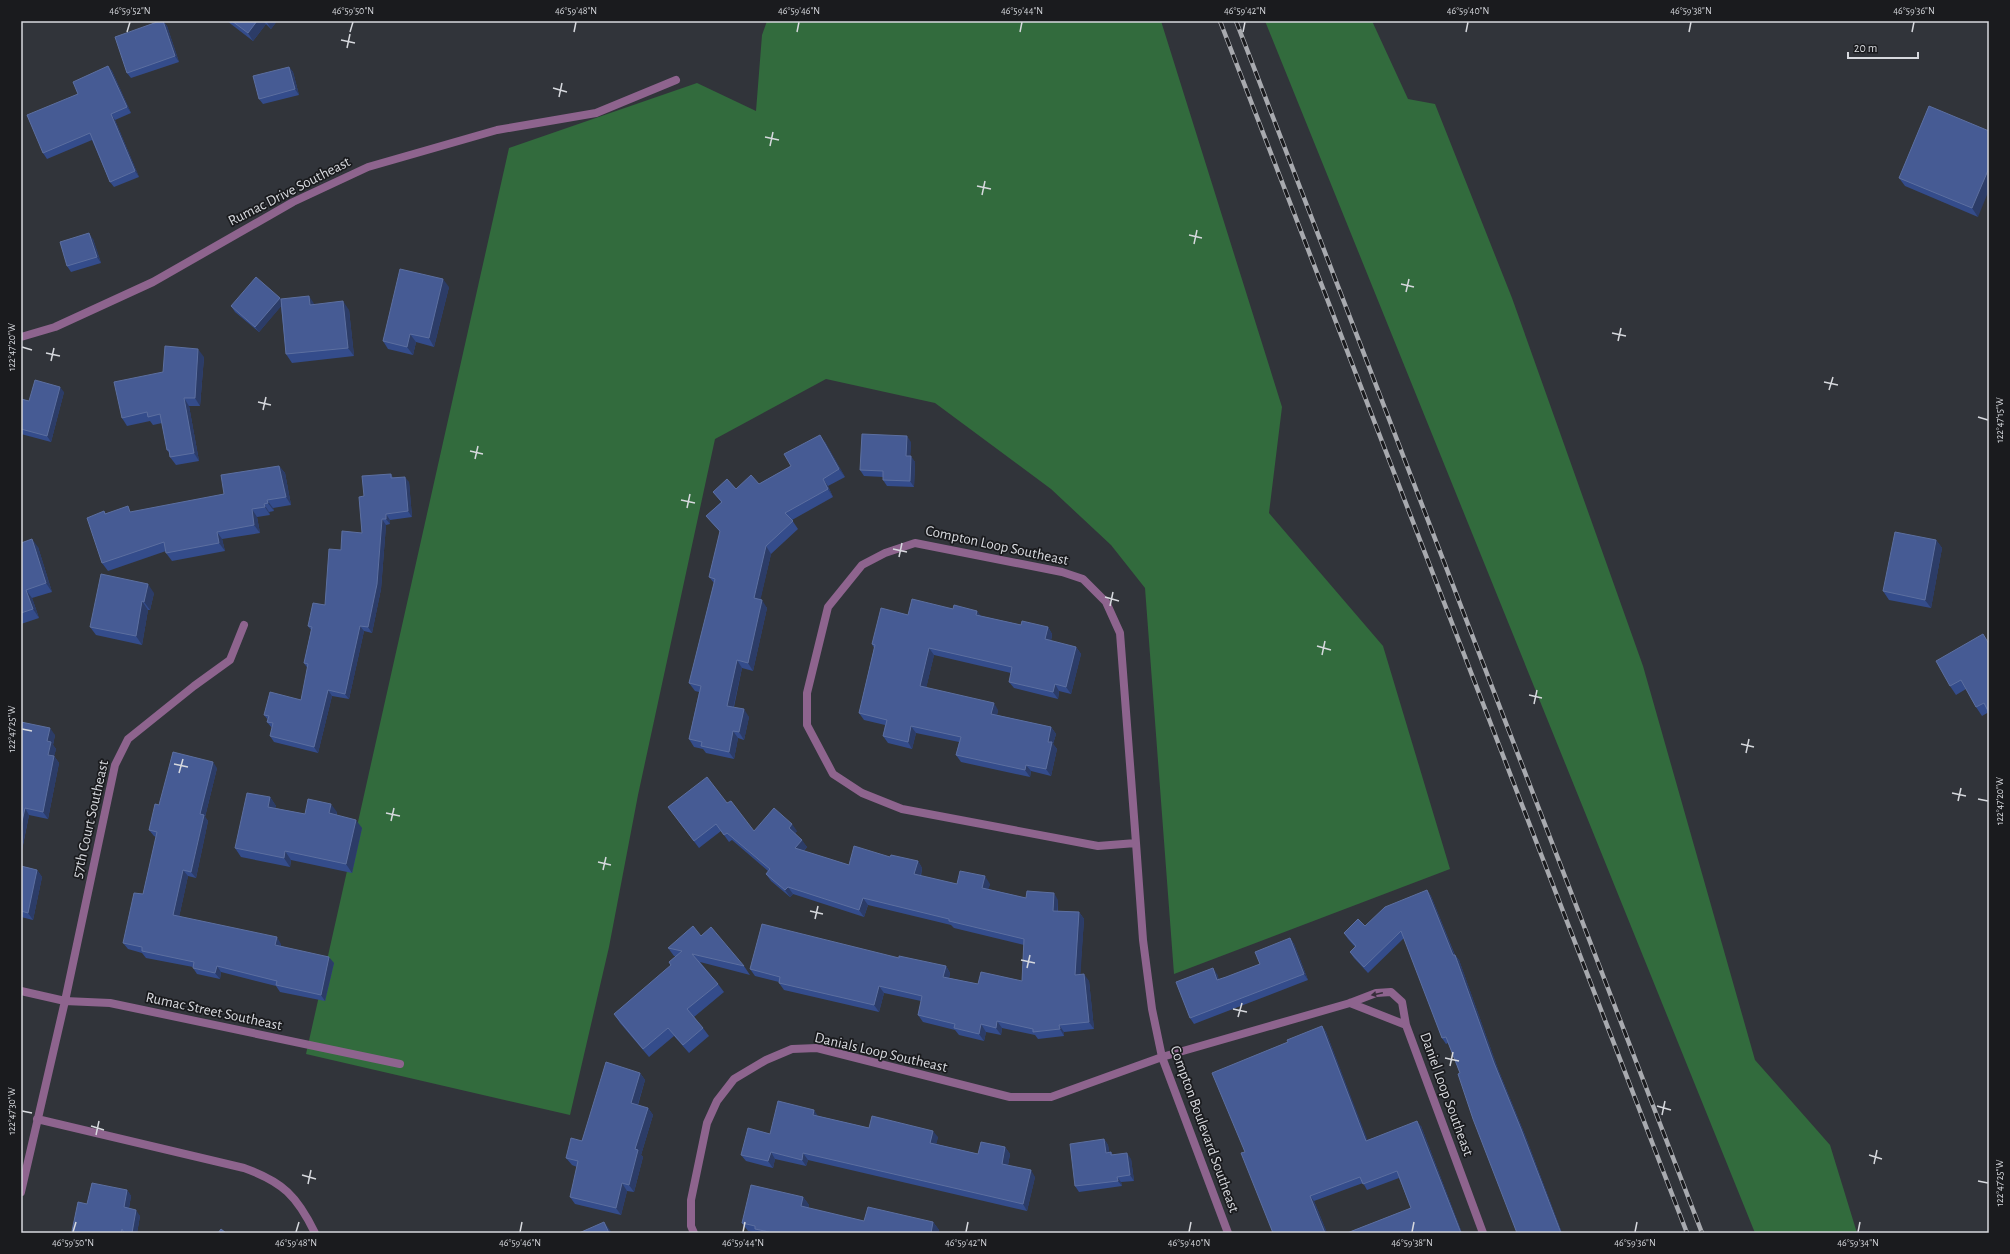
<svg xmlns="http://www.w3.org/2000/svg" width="2010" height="1254" viewBox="0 0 2010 1254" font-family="'Alegreya Sans',sans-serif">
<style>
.green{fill:#326b3d}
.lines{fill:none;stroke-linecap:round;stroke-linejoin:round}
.minor{stroke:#8e648e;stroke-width:8}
.rail-casing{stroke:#a8aaaf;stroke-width:4.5}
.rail{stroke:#1a1b1e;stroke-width:3;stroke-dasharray:9;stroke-linecap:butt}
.wall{fill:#344c8b}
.shaded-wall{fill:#2c3c67}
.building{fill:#465b94;stroke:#5c6fa0}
.oneway{fill:#372d3a}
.ticks{fill:none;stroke:#d7d9de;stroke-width:1.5}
.labels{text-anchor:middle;stroke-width:3.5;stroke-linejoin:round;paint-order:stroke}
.street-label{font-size:15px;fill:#d7d9de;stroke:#1a1b1e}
.neatline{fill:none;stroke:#d7d9de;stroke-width:1.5}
.ticks-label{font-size:10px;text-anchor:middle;fill:#d7d9de}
</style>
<rect width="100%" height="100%" fill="#31343a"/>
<path class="green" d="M767,21H1161L1282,407L1269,513L1383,646L1450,869L1174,974L1145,588L1111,545L1051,489L935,403L826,379L715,439L638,795L609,947L570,1115L306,1054L509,148L697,83L756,111L762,35Z
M1265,21H1372L1408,99L1435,104L1512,298L1643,666L1755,1060L1830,1145L1857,1233H1755Z"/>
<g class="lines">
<path class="minor" d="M21,337L55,327L153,282L293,202L368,167L497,130L596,113L676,80
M915,543L1062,572L1083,579L1106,602L1120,633L1136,843L1098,846L902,809L862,793L833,774L807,725V693L828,607L862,565L885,553Z
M1136,843L1143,940L1152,1009L1162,1057L1228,1233
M21,991L65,1001L110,1003L400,1064
M1350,1003L1406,1025
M37,1119L244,1168C283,1182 297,1196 315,1233
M21,1192L65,1001L115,765L128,739L194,686L230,660L244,625
M694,1233L691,1226V1200L707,1123L717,1101L734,1079L766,1060L792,1049L817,1048L1010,1097H1051L1162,1057L1350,1003L1376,993L1391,992L1402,1002L1406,1025L1483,1233"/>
<defs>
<path id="rail" d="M1220,21L1687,1233
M1236,21L1702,1233"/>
</defs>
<use href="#rail" class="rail-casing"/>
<use href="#rail" class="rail"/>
</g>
<path class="wall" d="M163,21L167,26L179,62L131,78L127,73Z
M227,21H277L271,29L266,24L253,41Z
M108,66L112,71L131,113L115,120L139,177L114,187L110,182L92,140L47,159L43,153L78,94Z
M289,67L293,72L299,95L263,104L259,99Z
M1929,106L1978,217L1905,186L1899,178Z
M93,239L101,263L71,272L67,266Z
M449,287L434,347L416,342L413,355L388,349L383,341Z
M280,298L281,299L349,310L354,356L292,363L286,354L281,306L259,332L235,312L231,306Z
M204,357L200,406H189L199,461L176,465L170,457V454L167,450L162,423L153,425L150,421L127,426L122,418L163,372Z
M64,392L51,442L21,434V399L29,401Z
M825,442L845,477L828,486L833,497L792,520L798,529L771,554L760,600L767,608L753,671L742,668L734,707L749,717L744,740L738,738L734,759L706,753L703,749L694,747L689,739L699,692L695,691L689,683L714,583L709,577L720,532L712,523L706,516L721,502L713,492L736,489L759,484L791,466Z
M911,442L910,456L915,462L914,487L887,486L883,480V477L864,476L860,470Z
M279,466L285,473L291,505L273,508L274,511L269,512L270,515L257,517L260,533L222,539L225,551L172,561L166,553V551L108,571L102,563L104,511L106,514L132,512L224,494Z
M391,474L393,478L409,482L412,517L390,520V524L386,525L381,589L372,633L364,631L349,699L332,696L318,753L274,742L270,736L272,728L267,722L268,720L264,715L301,700L308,669L304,663L311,630L308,626L325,605L341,550L362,533L364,496Z
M1936,540L1942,548L1931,608L1889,600L1883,591Z
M21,543L38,547L52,592L32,598L39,618L21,624Z
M154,593L150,610H148L142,645L96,635L90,627Z
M908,615L981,616L1021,625L1048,627L1052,634L1051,641L1076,647L1081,654L1071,694L1059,691L1058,699L1014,688L1009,682L1011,673L934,655L926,688L998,710L997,715L1051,727L1056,734L1053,744L1057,749L1051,776L1031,771L1030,777L961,762L956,755L959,742L916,733L912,749L888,743L883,736L885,725L864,720L859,713L874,648L872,644Z
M1983,634L1989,712L1982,716L1976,707L1966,689L1956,695L1950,686Z
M21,722L55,735L53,745L56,749L54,756L59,763L48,819L29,815L21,855Z
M217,768L205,817L208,821L196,878L188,876L179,917L281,944V946L334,963L325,1001L280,992L276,986L221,972L220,979L197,974L193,968V967L146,958L142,953L128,949L123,943L143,894L156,837L154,836L149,830L159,805Z
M270,797L276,806L275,808L305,814L337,812V815L362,828L352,873L291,860L290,867L241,857L235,848Z
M727,803L754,831H797L795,833L807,847L804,851L849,865L890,857L918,861L922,868L921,876L957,884H990L988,889L1026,898L1058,900V911L1079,912L1084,919L1080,974L1089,981L1094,1029L1064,1032V1036L1038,1039L1035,1035L1002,1028L1001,1035L986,1032L984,1041L959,1035L955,1030L923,1022L918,1015L921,1001L884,993L879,1012L784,990L779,983V982L755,976L750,969L899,958L946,966L950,973L949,978L978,984L1022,981L1024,945L954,928L951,925L868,905L864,917L793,894L790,897L771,881L766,874L768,871L732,840L729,842L721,831L699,848L668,807Z
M21,866L37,870L42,877L33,920L21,917Z
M1427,890L1431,896L1455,955L1459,960L1498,1069L1525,1135L1562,1233L1460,1073L1448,1043L1446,1044L1442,1038L1404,938L1368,973L1354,958L1350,952L1355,947L1348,939L1344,933L1365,926Z
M701,936L744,966L750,975L700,962L718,984L724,992L694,1017L703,1028L709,1036L689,1053L674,1036L649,1057L620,1023L614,1014L671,966L669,962L676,956H674L668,948Z
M1290,938L1294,944L1308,980L1194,1024L1190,1018L1217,974L1219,980L1260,964Z
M1322,1026L1326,1032L1367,1140L1421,1126L1462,1233H1347L1411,1208L1399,1178L1367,1190L1363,1183L1314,1201L1327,1233H1273L1245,1152Z
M640,1073L645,1080L638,1105L648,1108L653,1115L641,1155L643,1157L634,1192L627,1191L621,1215L575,1204L570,1197L577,1167L572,1165L566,1158Z
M818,1116L869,1128L938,1137L936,1144L978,1154L1005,1147L1010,1154L1008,1165L1035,1177L1027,1211L808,1160L806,1166L775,1159L773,1168L746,1161L741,1155L770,1134Z
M1104,1139L1108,1145L1109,1152H1111L1113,1155L1131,1159L1134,1181L1121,1182L1122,1186L1079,1192L1075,1186Z
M127,1190L131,1196L129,1208L140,1216L137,1233H74L72,1231L87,1204Z
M803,1197L809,1205L808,1208L864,1221L933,1222L939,1230L938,1233H757L748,1231L742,1223Z"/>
<path class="shaded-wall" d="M163,21L167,26L179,62L175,56Z
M257,21H263L266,24L253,41L248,33Z
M266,21H277L271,29Z
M108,66L112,71L131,113L127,107Z
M289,67L293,72L299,95L295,89Z
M111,114L115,120L139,177L135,171Z
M1989,168V190L1978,217L1972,208Z
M89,233L93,239L101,263L97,257Z
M443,279L449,287L434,347L429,338Z
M309,296L315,305H310Z
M280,298L284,303L259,332L255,327Z
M343,301L349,310L354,356L348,348Z
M410,334L416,342L413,355L407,347Z
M198,349L204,357L200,406L195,398Z
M60,387L64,392L51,442L47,436Z
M184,398L189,406L199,461L194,453Z
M820,435L825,442L845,477L839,469Z
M907,436L911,442L910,462L906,456Z
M911,456L915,462L914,487L910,481Z
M279,466L285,473L291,505L286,497Z
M405,477L409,482L412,517L408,511Z
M823,479L828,486L833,497L828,489Z
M267,500L273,508L274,511L268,503Z
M264,504L269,512L270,515L265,507Z
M252,509L257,517L260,533L254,525Z
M386,514L390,520V524L386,519Z
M382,519L386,525L381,589L372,633L368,627Z
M217,532L222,539L225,551L219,543Z
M32,539L38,547L52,592L46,583Z
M1936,540L1942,548L1931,608L1925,600Z
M766,546L771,554L759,606L754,598Z
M148,584L154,593L150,610L144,602Z
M26,590L32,598L39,618L33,609Z
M762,600L767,608L753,671L748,663Z
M142,601L148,610L142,645L136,636Z
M977,611L982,617L976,615Z
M360,626L364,631L349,699L345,694Z
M1048,627L1052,634L1050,646L1045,639Z
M1076,647L1081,654L1071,694L1066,687Z
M929,648L934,655L925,693L920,686Z
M737,660L742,668L732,713L727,706Z
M1055,684L1059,691L1058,699L1053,692Z
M328,690L332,696L318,753L314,747Z
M994,703L998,710L996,721L991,714Z
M744,709L749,717L744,740L739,732Z
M911,726L916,733L912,749L908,742Z
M1051,727L1056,734L1053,744L1057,749L1051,776L1046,769L1048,742Z
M50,728L55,735L53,745L56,749L53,761L48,755L47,741Z
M733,731L738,738L734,759L729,752Z
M54,756L59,763L48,819L43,812Z
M213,762L217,768L205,817L208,821L196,878L191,872L200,814Z
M1026,765L1031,771L1030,777L1025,770Z
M270,797L276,806L274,815L268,807Z
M331,804L337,812L335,821L329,813Z
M25,808L29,815L21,855V826Z
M356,820L362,828L352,873L346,864Z
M792,824L797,831L794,835L789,828Z
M802,840L807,847L800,855L795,848Z
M285,851L291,860L290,867L284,858Z
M918,861L922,868L919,881L914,874Z
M37,870L42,877L33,920L28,913Z
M183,870L188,876L178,922L173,915Z
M985,876L990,884L987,895L982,888Z
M788,887L793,894L790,897L785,890Z
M1427,890L1431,896L1457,961L1453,955Z
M1054,893L1058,900L1057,918L1053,911Z
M863,898L868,905L864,917L859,910Z
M1079,912L1084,919L1080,982L1075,975Z
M277,937L281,944L279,952L275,945Z
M1290,938L1294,944L1308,980L1304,974Z
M1455,955L1459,960L1498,1069L1525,1135L1562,1233H1561L1494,1063Z
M329,957L334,963L325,1001L321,995Z
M217,966L221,972L220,979L215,973Z
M946,966L950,973L948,984L943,977Z
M1213,968L1217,974L1221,986L1217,980Z
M1084,974L1089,981L1094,1029L1089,1022Z
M879,986L884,993L879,1012L874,1005Z
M997,1021L1002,1028L1001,1035L996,1028Z
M981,1024L986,1032L984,1041L979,1034Z
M1059,1025L1064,1032V1036L1060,1029Z
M1322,1026L1326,1032L1370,1146L1366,1141Z
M640,1073L645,1080L636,1110L631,1103Z
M648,1108L653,1115L641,1155L643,1157L634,1192L629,1185L635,1149Z
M814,1110L818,1116L813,1115Z
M1417,1121L1421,1126L1462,1233H1461Z
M933,1131L938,1137L935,1150L930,1143Z
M1104,1139L1108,1145L1110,1158L1106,1153Z
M1005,1147L1010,1154L1007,1170L1002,1164Z
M771,1152L775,1159L773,1168L768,1161Z
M803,1153L808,1160L806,1166L802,1160Z
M1127,1153L1131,1159L1134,1181L1130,1175Z
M1031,1170L1035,1177L1027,1211L1023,1204Z
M1117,1177L1121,1182L1122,1186L1118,1181Z
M622,1183L627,1191L621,1215L616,1208Z
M127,1190L131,1196L128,1213L124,1207Z
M1310,1196L1314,1201L1327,1233H1325Z
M803,1197L809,1205L806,1214L801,1206Z
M136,1210L140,1216L137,1233H132Z
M604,1222L610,1230L612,1233H609Z
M933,1222L939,1230L938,1233H931Z"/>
<path class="building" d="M160,21H163L175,56L127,73L115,37Z
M232,21H257L248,33Z
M108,66L127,107L111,114L135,171L110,182L90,133L43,153L27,115L78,94L73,82Z
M289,67L295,89L259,99L253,76Z
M1929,106L1989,131V168L1972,208L1899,178Z
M89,233L97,257L67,266L60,242Z
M400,269L443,279L429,338L410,334L407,347L383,341Z
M256,277L280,298L255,327L231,306Z
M309,296L310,305L343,301L348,348L286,354L281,299Z
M165,346L198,349L195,398H184L194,453L170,457L169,450H167L160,414L148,417L147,412L122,418L114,382L163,372Z
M35,380L60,387L47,436L21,429V399L29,401Z
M862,434L907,436L906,456H911L910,481L883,480V471L860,470Z
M820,435L839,469L823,479L828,489L785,513L793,521L766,546L754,598L762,600L748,663L737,660L727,706L744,709L739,732L733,731L729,752L701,746L702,742L689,739L701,686L689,683L715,579L709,577L720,531L706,516L722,502L713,492L727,479L736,489L751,475L759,484L791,466L784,454Z
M279,466L286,497L267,500L268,503L264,504L265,507L252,509L254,525L217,532L219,543L166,553L164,542L102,563L87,518L104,511L105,514L128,506L130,512L224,494L221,475Z
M391,474V478L405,477L408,511L386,514V519H382L377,584L368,627L360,626L345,694L328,690L314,747L270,736L273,723L267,722L269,716L264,715L270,692L301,700L308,664L304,663L312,627L308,626L313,603L325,605L329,549L341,550L342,531L362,533L359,497L364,496L362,476Z
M1895,532L1936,540L1925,600L1883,591Z
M32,539L46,583L26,590L33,609L21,613V543Z
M101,574L148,584L144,602L142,601L136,636L90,627Z
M912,599L953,609L954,605L977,611L976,615L1021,625L1022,621L1048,627L1045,639L1076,647L1066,687L1055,684L1053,692L1009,682L1012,667L929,648L920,686L994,703L991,714L1051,727L1048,742H1052L1046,769L1026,765L1025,770L956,755L961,737L911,726L908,742L883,736L887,720L859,713L875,645L872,644L881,608L908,615Z
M1983,634L1989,644V713L1984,703L1976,707L1961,680L1950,686L1936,661Z
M21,722L50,728L47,741L51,742L48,755L54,756L43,812L25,808L21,826Z
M173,752L213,762L200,814L204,815L191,872L183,870L173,915L277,937L275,945L329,957L321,995L276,985L277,981L217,966L215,973L193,968L194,962L142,951V947L123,943L134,893L143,894L157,832L149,830L155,804L159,805Z
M707,777L727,803L731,801L754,831L774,808L792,824L789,828L802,840L795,848L849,865L854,846L890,857L891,855L918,861L914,874L957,884L960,871L985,876L982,888L1026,898L1027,891L1054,893L1053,911L1079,912L1075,975L1084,974L1089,1022L1059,1025L1060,1029L1033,1032V1029L997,1021L996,1028L981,1024L979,1034L954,1028L955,1024L918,1015L922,996L879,986L874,1005L779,983L780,977L750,969L762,924L899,958V956L946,966L943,977L978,984L981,972L1022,981L1024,939L949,921V919L863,898L859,910L788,887L785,890L766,874L770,869L727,833L724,835L716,824L694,841L668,807Z
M247,793L270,797L268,807L305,814L308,799L331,804L329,813L356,820L346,864L285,851L284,858L235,848Z
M21,866L37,870L28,913L21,911Z
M1427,890L1453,955H1455L1494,1063L1521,1129L1561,1233H1517L1473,1119L1458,1074L1460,1073L1446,1037L1442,1038L1401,931L1364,967L1350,952L1356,946L1344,933L1358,919L1365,926L1385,907Z
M693,926L701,936L711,927L744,966L692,954L718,984L687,1009L703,1028L683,1045L668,1028L643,1049L614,1014L671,965L669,962L682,951L668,948Z
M1290,938L1304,974L1190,1018L1176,982L1213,968L1217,980L1226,977L1260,964L1255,952Z
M1322,1026L1366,1141L1417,1121L1461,1233H1347L1411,1208L1397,1171L1363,1184L1360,1177L1310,1196L1325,1233H1273L1241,1153L1245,1152L1212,1073L1288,1042L1287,1040Z
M606,1062L640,1073L631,1103L648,1108L635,1149L638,1150L629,1185L622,1183L616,1208L570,1197L578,1161L566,1158L571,1138L582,1141Z
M778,1101L814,1110L813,1115L869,1128L872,1116L933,1131L930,1143L978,1154L981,1142L1005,1147L1002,1164L1031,1170L1023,1204L803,1153L802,1160L771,1152L768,1161L741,1155L748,1128L770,1134Z
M1104,1139L1106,1153L1111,1152V1155L1127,1153L1130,1175L1117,1177L1118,1181L1075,1186L1070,1144Z
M92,1183L127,1190L124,1207L136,1210L132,1233H124L122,1229L121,1233H84L72,1231L78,1202L87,1204Z
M751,1185L803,1197L801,1206L864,1221L868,1207L933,1222L931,1233H769V1232L755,1229V1226L742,1223Z
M604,1222L609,1233H579Z
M221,1229L226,1233H218Z"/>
<defs><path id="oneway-solid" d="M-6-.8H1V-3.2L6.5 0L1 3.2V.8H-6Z"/></defs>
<use class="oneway" href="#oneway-solid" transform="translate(1377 994) rotate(168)"/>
<path class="ticks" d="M127,32L130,22M350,32L353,22M574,32L576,22M797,32L799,22M1020,32L1022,22M1243,32L1245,22M1466,32L1468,22M1689,32L1691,22M1912,32L1914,22M341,40L355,43M347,48L350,34M553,88L567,92M559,97L562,83M765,137L779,140M770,146L773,132M977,186L991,189M982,195L985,181M1189,235L1202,238M1194,244L1197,230M1401,284L1414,287M1406,292L1409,279M1612,333L1626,336M1618,341L1621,328M22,347L32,350M46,353L60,356M51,361L54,348M1824,382L1838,385M1829,390L1833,377M258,402L271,405M263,410L266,397M1978,417L1988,420M470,451L483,454M475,459L478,446M681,500L695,503M687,508L690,494M893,549L907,552M899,557L902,543M1105,597L1119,601M1110,606L1113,592M1317,646L1331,650M1322,655L1325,641M1529,695L1542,698M1534,704L1537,690M22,729L32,731M1741,744L1754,747M1746,753L1749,739M174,764L188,767M179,773L183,759M1952,793L1966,796M1978,799L1988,801M1958,801L1961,788M386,813L400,816M391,821L394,808M598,862L611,865M603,870L606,857M810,911L823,914M815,919L818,906M1021,960L1035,963M1027,968L1030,955M1233,1009L1247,1012M1238,1017L1242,1003M1445,1058L1459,1061M1450,1066L1453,1052M1657,1106L1671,1110M22,1111L32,1113M1662,1115L1665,1101M91,1126L104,1130M96,1135L99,1121M1869,1155L1882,1159M1874,1164L1877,1150M302,1175L316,1179M1978,1181L1988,1183M308,1184L311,1170M73,1232L76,1222M296,1232L299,1222M520,1232L522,1222M743,1232L745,1222M966,1232L968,1222M1189,1232L1191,1222M1412,1232L1414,1222M1635,1232L1637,1222M1858,1232L1860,1222"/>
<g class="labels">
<g class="street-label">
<text transform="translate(289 191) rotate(-27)" y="5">Rumac Drive Southeast</text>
<text transform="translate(997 545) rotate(12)" y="5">Compton Loop Southeast</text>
<text transform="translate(90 819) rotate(-77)" y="5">57th Court Southeast</text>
<text transform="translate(214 1011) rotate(12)" y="5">Rumac Street Southeast</text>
<text transform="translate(881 1052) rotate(13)" y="5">Danials Loop Southeast</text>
<text transform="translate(1447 1094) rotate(70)" y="5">Daniel Loop Southeast</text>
<text transform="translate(1205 1129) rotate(70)" y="5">Compton Boulevard Southeast</text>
</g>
</g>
<rect width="2010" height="1254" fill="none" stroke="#1a1b1e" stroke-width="44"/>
<path d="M1848 52v6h70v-6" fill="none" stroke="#d7d9de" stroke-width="2"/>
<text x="1854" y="52" font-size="12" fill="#d7d9de" stroke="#1a1b1e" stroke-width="3" paint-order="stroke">20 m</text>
<rect x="22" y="22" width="1966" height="1210" class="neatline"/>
<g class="ticks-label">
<text x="130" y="14">46°59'52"N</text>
<text x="353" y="14">46°59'50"N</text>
<text x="576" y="14">46°59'48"N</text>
<text x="799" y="14">46°59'46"N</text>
<text x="1022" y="14">46°59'44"N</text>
<text x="1245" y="14">46°59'42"N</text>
<text x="1468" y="14">46°59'40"N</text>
<text x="1691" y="14">46°59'38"N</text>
<text x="1914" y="14">46°59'36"N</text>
<text transform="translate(11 347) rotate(-90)" y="4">122°47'20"W</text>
<text transform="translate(1999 420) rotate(-90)" y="4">122°47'15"W</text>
<text transform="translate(11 729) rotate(-90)" y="4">122°47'25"W</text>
<text transform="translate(1999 801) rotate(-90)" y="4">122°47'20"W</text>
<text transform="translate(11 1111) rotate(-90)" y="4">122°47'30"W</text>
<text transform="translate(1999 1183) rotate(-90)" y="4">122°47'25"W</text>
<text x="73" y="1246">46°59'50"N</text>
<text x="296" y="1246">46°59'48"N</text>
<text x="520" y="1246">46°59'46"N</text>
<text x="743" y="1246">46°59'44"N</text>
<text x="966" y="1246">46°59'42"N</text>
<text x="1189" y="1246">46°59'40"N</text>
<text x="1412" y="1246">46°59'38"N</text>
<text x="1635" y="1246">46°59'36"N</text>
<text x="1858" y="1246">46°59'34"N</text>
</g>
</svg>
